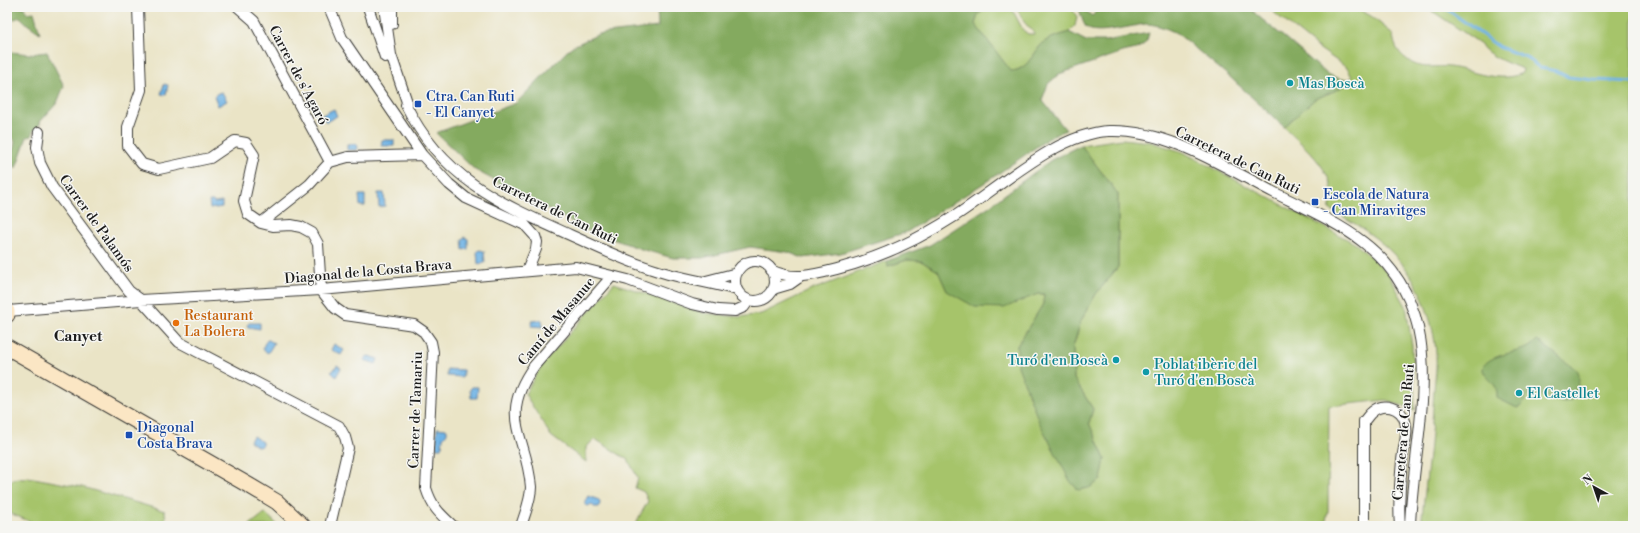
<svg xmlns="http://www.w3.org/2000/svg" width="1640" height="533" viewBox="0 0 1640 533" font-family="'Libre Bodoni',serif">
<style>
.green{fill:#a6c46b;stroke:#617044}
.forest{fill:#84aa5f;stroke:#50633e}
.water{fill:#70b3e5;stroke:#466880}
.lines{fill:none;stroke-linecap:round;stroke-linejoin:round}
.stream{stroke:#70b3e5;stroke-width:3}
.street-casing{stroke:#3b3a36;stroke-width:12}
.secondary-casing{stroke:#3b3a36;stroke-width:17}
.street{stroke:#fff;stroke-width:10}
.secondary{stroke:#fbe6c4;stroke-width:15}
.culture-dot{fill:#0f9aa8;stroke:#f6f6f2;stroke-width:1.5}
.transit-dot{fill:#1a4fb4;stroke:#f6f6f2;stroke-width:1.5}
.food-dot{fill:#e8710a;stroke:#f6f6f2;stroke-width:1.5}
.labels{text-anchor:middle;stroke-width:3;stroke-linejoin:round;paint-order:stroke}
.street-label{font-size:14px;fill:#1c1c1c;stroke:#f6f6f2}
.culture-label{font-size:14px;fill:#0d838f;stroke:#f6f6f2;text-anchor:start}
.transit-label{font-size:14px;fill:#164399;stroke:#f6f6f2;text-anchor:start}
.food-label{font-size:14px;fill:#c56008;stroke:#f6f6f2;text-anchor:start}
.neighbourhood-label{font-size:15px;font-weight:bold;fill:#1c1c1c;stroke:#f6f6f2}
</style>
<rect width="100%" height="100%" fill="#f6f6f2"/>
<filter id="ink" filterUnits="userSpaceOnUse"><feTurbulence type="fractalNoise" baseFrequency=".025" numOctaves="2"/><feDisplacementMap in="SourceGraphic" scale="8" xChannelSelector="R" yChannelSelector="G"/><feConvolveMatrix kernelMatrix="1 2 1 2 8 2 1 2 1" color-interpolation-filters="sRGB"/></filter>
<filter id="wash" filterUnits="userSpaceOnUse"><feTurbulence type="fractalNoise" baseFrequency=".012" numOctaves="4" result="noise"/><feDisplacementMap in="SourceGraphic" scale="16" xChannelSelector="R" yChannelSelector="G"/><feGaussianBlur stdDeviation="0.9" result="paint"/><feColorMatrix in="noise" values="0 0 0 0 0 0 0 0 0 0 0 0 0 0 0 0 0 1.4 0 .05"/><feComposite in="paint" operator="in"/></filter>
<g filter="url(#wash)">
<rect width="100%" height="100%" fill="#eae4c6"/>
<path class="green" d="M972,7H1011L1023,30L1028,34H1035L1024,22L1016,7H1071L1077,17L1075,26L1069,32C1062,35 1048,38 1043,43C1033,53 1027,71 1010,71L975,24L978,15L985,9L975,12Z
M1267,7H1354L1371,16L1393,34C1394,48 1400,55 1412,63C1425,70 1436,65 1449,67C1471,70 1500,84 1522,73L1523,69C1512,65 1485,55 1481,44L1435,13L1422,7H1633V526H1421C1426,481 1432,435 1434,390C1435,378 1437,365 1436,353C1434,323 1420,284 1400,261C1380,238 1355,223 1329,209C1344,177 1303,146 1284,127L1315,99L1339,89L1352,77L1347,68L1317,47Z
M1122,139L1151,142L1183,152L1356,244L1387,272L1406,306L1412,346L1415,410L1386,400L1329,406L1328,511L1325,526H634L648,501L644,492L635,488L638,478L628,460L595,439L586,447V462L551,436L525,394L541,366L614,283L704,313L740,317L761,314L809,291L887,261L888,266L907,260L921,261L938,271L947,291L1044,294L1043,304L1017,346L1105,459L1089,423L1093,409L1074,379L1073,347L1081,321L1096,294L1118,267V194L1081,145Z
M28,477L82,487L165,511L166,526H41L7,512V483L17,478L23,479Z
M265,513L279,526H248Z"/>
<path class="forest" d="M7,7H24L27,13L34,12L40,33L27,24L20,17L7,22Z
M657,7H952L956,9L959,7H972L976,12L985,7L978,15L975,24L1011,71C1027,71 1033,53 1043,43C1048,38 1062,35 1069,32L1086,41H1105L1149,33L1147,40L1143,45L1136,49L1123,52L1059,74L1048,84L1042,100L1066,130L1055,134L992,178L907,232L841,253L803,258L787,252L750,247L702,258H673L644,250L587,230L475,170L436,133L516,103L571,47L599,34L658,27Z
M1078,7H1082L1092,16L1100,7H1249L1258,16L1284,37L1327,74L1341,79H1350L1339,89L1315,99L1284,127L1231,78L1178,34C1169,29 1158,25 1148,24C1136,24 1094,37 1086,27C1082,22 1081,13 1078,7Z
M11,52L30,54L47,52L64,86L57,103L40,122V124L32,133V136L27,137L16,168L8,160L14,147L15,141L7,133V56Z
M1081,145L1118,194V267L1096,294L1081,321L1073,347L1074,379L1093,409L1089,423L1105,459L1101,480L1089,488L1078,490L1070,481L1039,422L1018,366L1017,346L1043,304L1044,294H1038L1004,308L975,307L947,291L938,271L921,261L907,260L888,266L887,261L930,245L988,207L1051,160Z
M1537,340L1578,371C1580,378 1579,382 1577,389C1571,407 1564,402 1551,398C1544,395 1536,395 1529,395L1522,404V406L1517,408L1497,398C1497,394 1497,390 1495,386C1492,381 1482,374 1483,368C1485,356 1518,352 1527,348C1531,346 1534,343 1537,340Z"/>
<path class="water" d="M164,84L168,85L166,95L161,94Z
M222,92L227,101L218,106L214,96L218,93Z
M334,109L337,116L326,122L322,115Z
M382,140H394V146H381Z
M347,144H357L358,148L357,150H347Z
M378,193H384L385,206L379,207Z
M359,195H365V206H360Z
M209,201H213L214,203L222,202V207L210,209Z
M465,237L468,239V249L463,250L462,239Z
M480,250L484,251L485,263L478,264L477,251Z
M542,320L543,327L531,326L532,321Z
M249,323H260V329L248,327L247,325Z
M267,339L274,343L268,353L262,349Z
M334,344L344,350L341,355L331,350Z
M369,356L378,359L376,364L364,360L366,357Z
M337,365L341,368L336,377L331,372L333,371Z
M447,369L463,370V377L447,376Z
M472,387H478L477,398H471L470,389Z
M437,428L447,429V433L443,438L442,448H436Z
M253,436L262,442V446L258,447L250,441Z
M588,496L599,500L600,503L599,507H594L591,504L589,506L585,505V501Z"/>
<g class="lines">
<path class="stream" d="M1444,7L1499,47L1526,57L1540,68L1556,71L1568,77L1594,80L1633,82"/>
</g>
</g>
<g filter="url(#ink)">
<g class="lines">
<defs>
<path id="street" d="M138,7L141,90L128,127V146L142,164L159,169L210,158L235,141L246,143L254,155L244,201L248,214L261,223L273,226L291,225L301,227L312,233L318,244L321,290L335,308L345,315L414,325L424,332L431,342L433,352L426,488C432,507 439,513 453,526
M238,7L254,21L330,162
M329,7L342,38L422,155L449,184L466,198L525,225L535,236L537,242L536,249L527,271
M368,7L385,57
M384,7L391,55L407,102L406,105C441,177 499,203 568,234C597,247 625,261 655,270C682,279 710,282 737,290
M392,24V7
M39,132L37,147L40,163L52,187L129,291L141,300L179,342L339,426L345,437L348,448L330,526
M330,162L348,157L422,155
M261,223L309,185L330,162
M735 281a20 20 0 1 1 40 0a20 20 0 1 1-40 0Z
M771,270C793,281 814,275 837,269C879,258 918,240 955,216C999,188 1057,133 1109,131C1168,129 1224,167 1275,193C1305,208 1337,222 1363,242C1457,314 1413,427 1410,526
M706,281L737,273
M773,289L790,284L800,277
M8,311L141,300L321,290L576,267L628,280L692,304L718,310L735,311L744,307L749,300
M521,526C525,514 531,499 531,487C527,435 497,418 534,366L612,276
M1364,526V421C1367,418 1369,414 1372,412C1383,402 1401,407 1405,421C1409,433 1403,448 1402,461C1400,482 1398,505 1400,526"/>
<path id="secondary" d="M7,311V315
M7,347L250,486L277,502L303,526"/>
</defs>
<use href="#street" class="street-casing"/>
<use href="#secondary" class="secondary-casing"/>
<use href="#street" class="street"/>
<use href="#secondary" class="secondary"/>
</g>
</g>
<g class="culture-dot">
<circle cx="1290" cy="83" r="4"/>
<circle cx="1116" cy="360" r="4"/>
<circle cx="1146" cy="372" r="4"/>
<circle cx="1519" cy="393" r="4"/>
</g>
<g class="transit-dot">
<rect x="414" y="100" width="8" height="8" rx="2"/>
<rect x="1311" y="198" width="8" height="8" rx="2"/>
<rect x="125" y="431" width="8" height="8" rx="2"/>
</g>
<circle class="food-dot" cx="176" cy="323" r="4"/>
<g class="labels">
<g class="street-label">
<text transform="translate(299 75) rotate(62)" y="5">Carrer de s'Agaró</text>
<text transform="translate(1238 160) rotate(26)" y="5">Carretera de Can Ruti</text>
<text transform="translate(555 210) rotate(26)" y="5">Carretera de Can Ruti</text>
<text transform="translate(97 223) rotate(54)" y="5">Carrer de Palamós</text>
<text transform="translate(368 271) rotate(-5)" y="5">Diagonal de la Costa Brava</text>
<text transform="translate(556 321) rotate(-50)" y="5">Camí de Masanuc</text>
<text transform="translate(415 410) rotate(-88)" y="5">Carrer de Tamariu</text>
<text transform="translate(1403 432) rotate(-85)" y="5">Carretera de Can Ruti</text>
</g>
<g class="culture-label">
<text x="1298" y="88">Mas Boscà</text>
<text x="1108" y="365" text-anchor="end">Turó d'en Boscà</text>
<text x="1154" y="369">Poblat ibèric del<tspan x="1154" dy="16">Turó d'en Boscà</tspan></text>
<text x="1527" y="398">El Castellet</text>
</g>
<g class="transit-label">
<text x="426" y="101">Ctra. Can Ruti<tspan x="426" dy="16">- El Canyet</tspan></text>
<text x="1323" y="199">Escola de Natura<tspan x="1323" dy="16">- Can Miravitges</tspan></text>
<text x="137" y="432">Diagonal<tspan x="137" dy="16">Costa Brava</tspan></text>
</g>
<g class="food-label">
<text x="184" y="320">Restaurant<tspan x="184" dy="16">La Bolera</tspan></text>
</g>
<g class="neighbourhood-label">
<text x="78" y="341">Canyet</text>
</g>
</g>
<rect width="1640" height="533" fill="none" stroke="#f6f6f2" stroke-width="24"/>
<g transform="translate(1594 487) rotate(320)" stroke="#f6f6f2" stroke-width="3" paint-order="stroke">
<path d="M0-3L7 15L0 10L-7 15Z" fill="#1c1c1c"/>
<text y="-6" font-size="11" font-weight="bold" text-anchor="middle" fill="#1c1c1c">N</text>
</g>
</svg>
